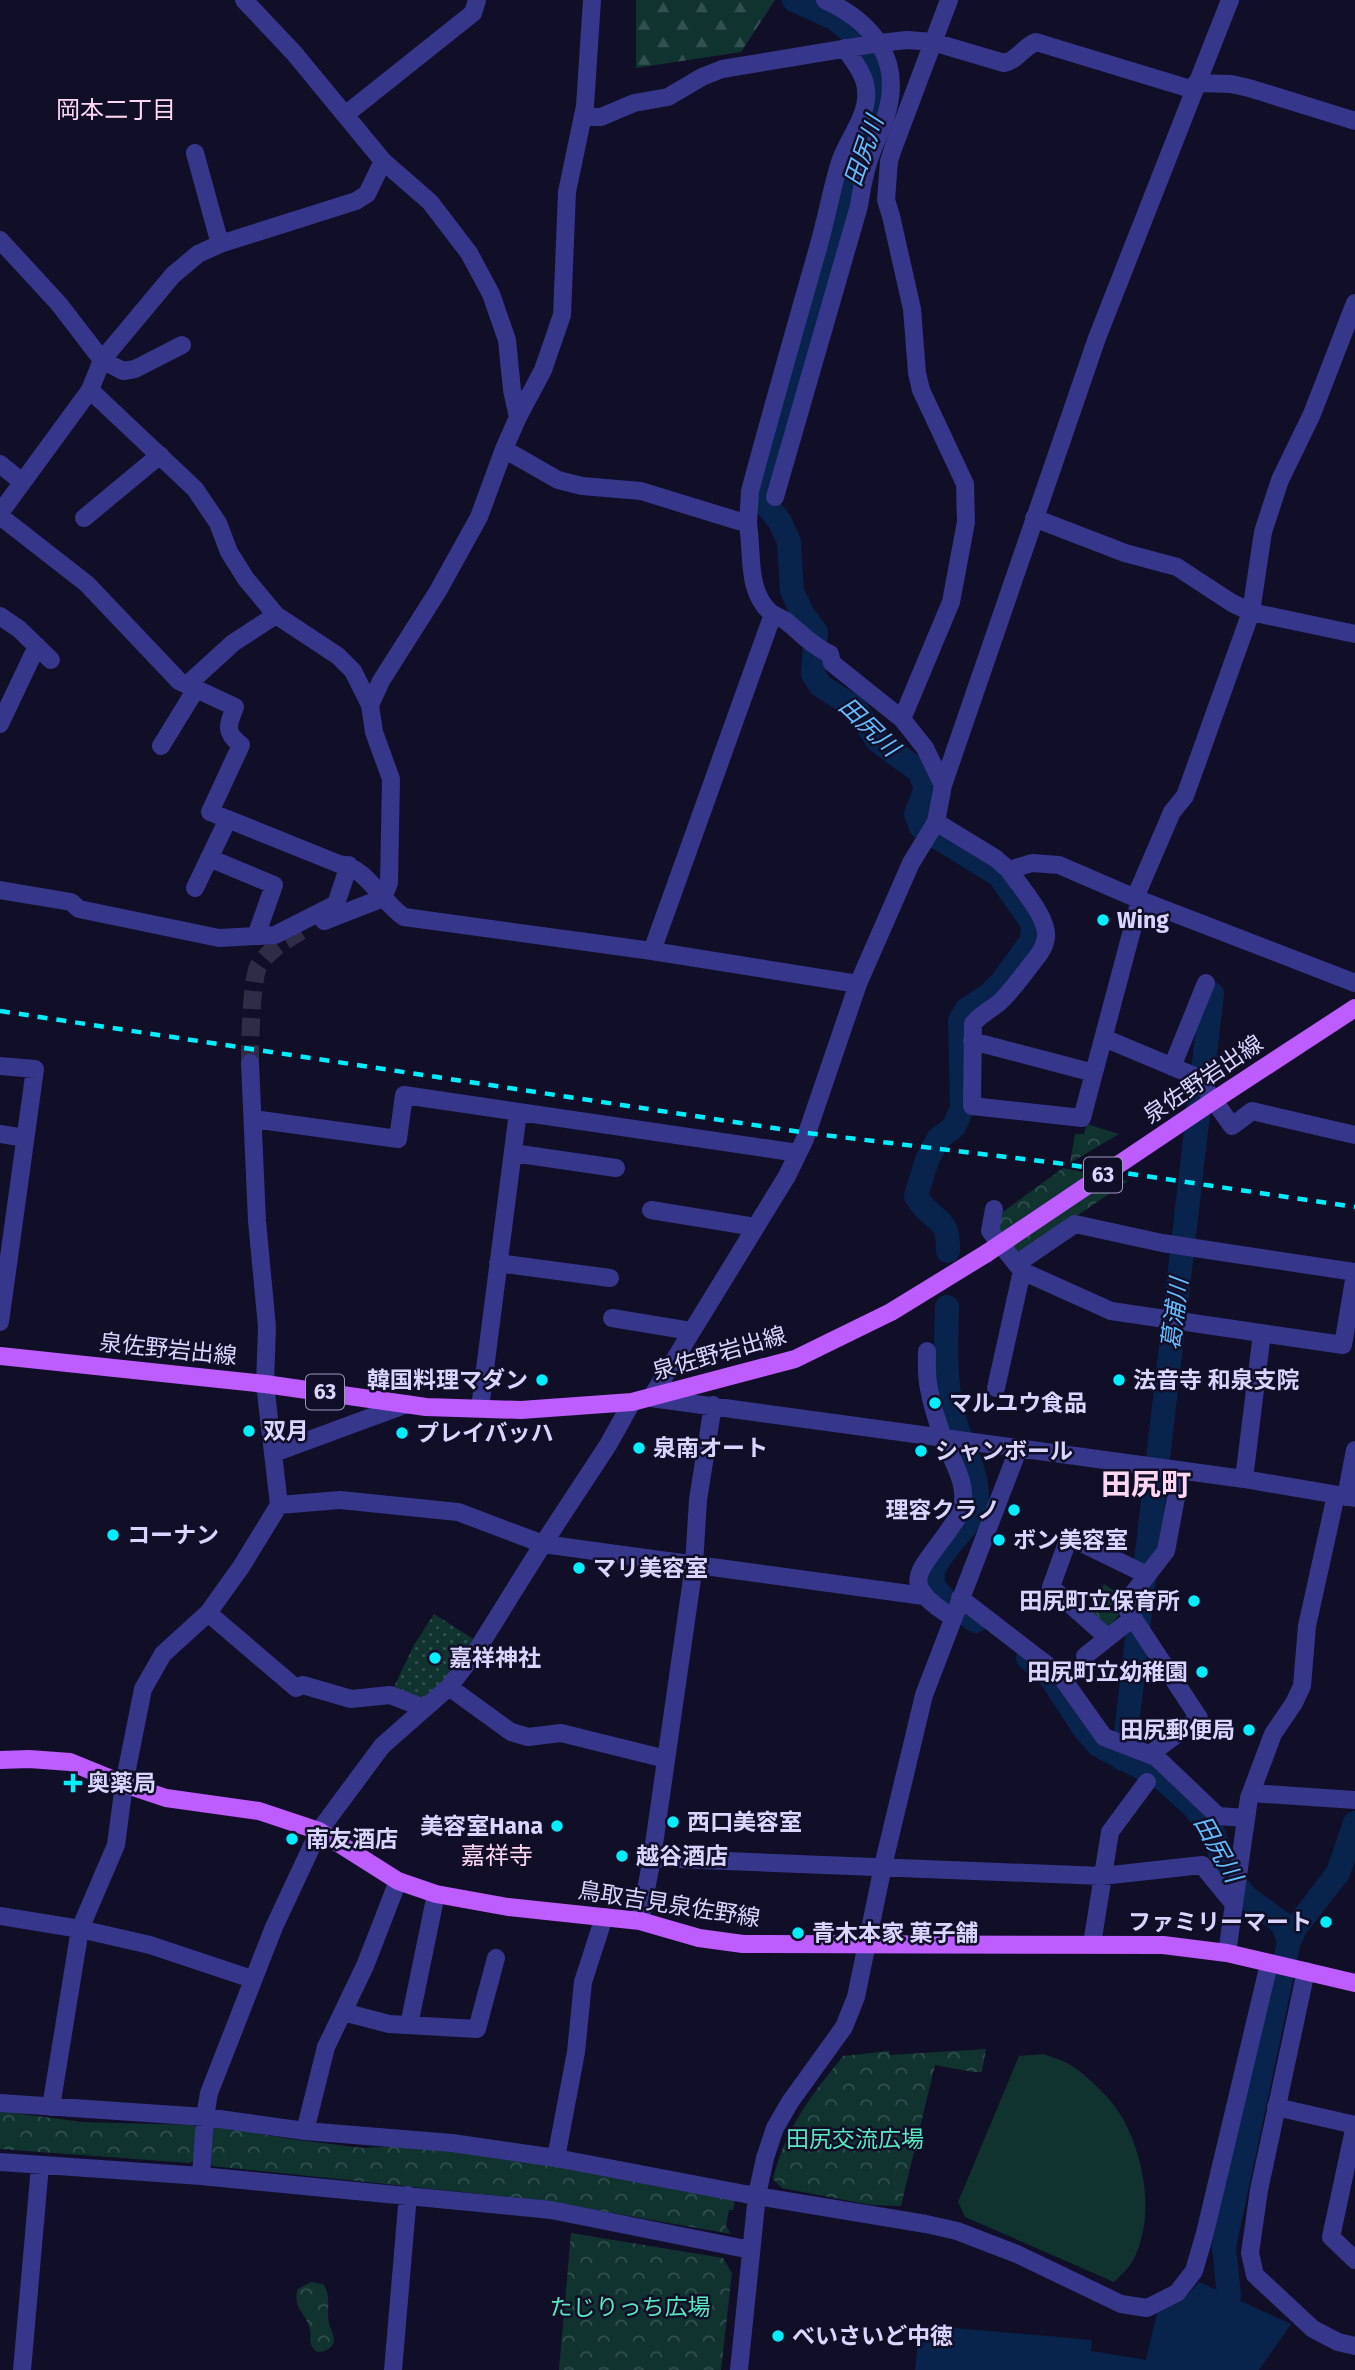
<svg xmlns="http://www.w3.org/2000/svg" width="1355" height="2370" viewBox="0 0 1355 2370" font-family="'Fira Sans','Noto Sans JP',sans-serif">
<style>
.forest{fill:url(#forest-firs)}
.park{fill:url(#park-crowns)}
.garden{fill:url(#garden-dots)}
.pitch{fill:#103330}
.water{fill:#08244d}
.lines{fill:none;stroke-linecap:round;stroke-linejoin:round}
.river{stroke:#08244d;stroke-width:24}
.minor-tunnel{stroke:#2f2c48;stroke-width:18;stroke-dasharray:18 9;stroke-linecap:butt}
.minor{stroke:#36368b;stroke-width:18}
.major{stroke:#bd5cff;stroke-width:18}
.rail{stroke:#01eeff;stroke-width:4.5;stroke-dasharray:10 9;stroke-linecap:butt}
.major-bridge{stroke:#bd5cff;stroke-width:18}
.poi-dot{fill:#01eeff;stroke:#110e28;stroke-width:2.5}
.labels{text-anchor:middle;stroke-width:5;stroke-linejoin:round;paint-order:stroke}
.shield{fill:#110e28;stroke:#9d99be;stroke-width:2}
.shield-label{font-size:21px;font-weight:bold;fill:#d9d5ff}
.poi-label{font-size:23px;font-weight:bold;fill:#d9d5ff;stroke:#110e28;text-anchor:start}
.street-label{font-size:23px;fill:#d9d5ff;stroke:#110e28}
.park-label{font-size:23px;fill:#58e8bf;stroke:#110e28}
.neighbourhood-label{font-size:24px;fill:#ffd7f2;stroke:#110e28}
.water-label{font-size:24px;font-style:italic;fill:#63bcff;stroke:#110e28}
.district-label{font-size:30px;font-weight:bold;fill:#ffd7f2;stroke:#110e28}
</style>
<defs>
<pattern id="forest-firs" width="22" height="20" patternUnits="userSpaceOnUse" patternTransform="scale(1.75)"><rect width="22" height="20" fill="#103330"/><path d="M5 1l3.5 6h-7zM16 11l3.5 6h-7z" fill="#32504f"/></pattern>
<pattern id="park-crowns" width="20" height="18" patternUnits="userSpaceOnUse" patternTransform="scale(1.75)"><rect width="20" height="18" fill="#103330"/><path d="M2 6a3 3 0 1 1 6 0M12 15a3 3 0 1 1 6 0" fill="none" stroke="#32504f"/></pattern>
<pattern id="garden-dots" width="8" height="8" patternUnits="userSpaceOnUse" patternTransform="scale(1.75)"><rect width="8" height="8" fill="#103330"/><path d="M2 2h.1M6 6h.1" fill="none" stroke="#32504f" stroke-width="1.8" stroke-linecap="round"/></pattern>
</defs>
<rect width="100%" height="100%" fill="#110e28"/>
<path class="forest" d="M636,0H775L741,52L636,68Z"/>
<path class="park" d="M1087,1124L1119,1134L1070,1163L1075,1134H1084Z
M1063,1168L1128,1181L1021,1254L992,1232L997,1216Z
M1104,1584L1120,1595L1115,1605L1122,1611L1109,1627L1088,1612Z
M986,2049L982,2072H973L935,2065L901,2206L871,2205L782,2188L773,2179C786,2127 811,2096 843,2056L889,2051L890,2055Z
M0,2111L82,2122L193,2125L198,2131L194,2160L190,2163L0,2149Z
M215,2126L290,2139L363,2148L397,2146L514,2158L735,2200L733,2210H729L726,2226L731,2234L539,2200L212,2166L208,2160L210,2131Z
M571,2233L723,2258L732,2273L721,2370H559Z
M311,2282L323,2284C332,2295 326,2310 329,2323C330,2328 334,2335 334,2340C333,2349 324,2352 317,2352C306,2343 313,2337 309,2326C304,2311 292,2306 298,2289Z"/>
<path class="garden" d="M434,1614L478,1642L424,1705L392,1691L414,1645Z"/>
<path class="pitch" d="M1044,2054C1054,2058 1065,2061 1074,2067C1091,2080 1111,2098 1122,2117C1145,2158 1156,2219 1132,2262C1128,2269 1120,2276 1114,2282L965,2217L958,2202L1019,2056Z"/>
<path class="water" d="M1199,2282L1291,2324L1259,2370H915L920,2325L1092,2340L1091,2351L1146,2360L1157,2313L1182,2301Z"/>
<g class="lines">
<path class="river" d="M794,0L834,18L865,43L880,78V106L818,288L772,460L761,491L765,503L780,522L789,542L792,591L802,613L816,632L813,674L821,686L854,707L878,741L919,771L926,788L916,814L921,827L999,875L1033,924L1032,940L1002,982L988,996L967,1009L960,1021L962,1108L954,1127L938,1139L927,1160L916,1196C932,1224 949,1213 948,1251
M947,1307C946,1344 944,1382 954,1418C961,1444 978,1472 977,1500C976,1529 928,1555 933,1582C936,1599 963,1611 976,1621
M1028,1658L1051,1678L1085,1730L1098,1745L1163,1779L1193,1806L1213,1832L1227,1874L1247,1898L1282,1923L1289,1941L1224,2247L1229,2296
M1123,1759L1212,994
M1289,1941L1296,1927L1338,1873L1355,1823"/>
<path class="minor-tunnel" d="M250,1063C250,1045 251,978 259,965C270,949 285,941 301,931"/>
<path class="minor" d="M244,0L294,53L383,161L430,202L469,253L491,294L507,340L512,390L518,417
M1230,0L1097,338L943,785L936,822L911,863L858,984L805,1139L787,1176L651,1398L1244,1479L1355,1498
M1196,83L1231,84L1249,88L1355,121
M345,115L473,13L477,0
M583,117H601L634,103L668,97L702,77L722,69L879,43L907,40L933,42L1004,63C1017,61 1023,47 1036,42L1194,90
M195,153L220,244
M0,240L59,304L102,360L90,390L195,489L218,523L229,552L246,579L276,615L338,656L353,671L370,705L374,732L391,779L389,883L383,898
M182,345L135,369L123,371L102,360L173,275L198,254L220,244L356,201L367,194L383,161
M504,449L558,480L582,486L641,491L748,524C753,554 746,591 771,613C776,616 781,618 786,621C801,633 812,646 830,654L832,663L902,719L925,748L943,785
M0,464L22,482
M775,497L859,206C861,192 864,177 868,163C873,146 882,130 887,112C902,58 872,22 825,0
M0,513L90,390
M0,516L87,584L179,681L235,707C228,725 224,732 241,745L210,812L339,864C367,867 381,902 404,917L652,951L858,984
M84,518L160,455
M1034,518L1125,553L1177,567L1232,603L1251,612L1355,634
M748,524L750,491C772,409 795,329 818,248C826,220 831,192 839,165C846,140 869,117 866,90C865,74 853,61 845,48
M0,616L19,629L51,660
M187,685L233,643L276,615
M370,705L381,681L438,591L479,517L504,449L518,417L543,370L562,315L567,192L585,106L592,0
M902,719L951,602L966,522L965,484L921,390L917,373L912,309L891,216L886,200L889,161L894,146L949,0
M0,724L37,646
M161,746L196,689
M936,822L995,858L1009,870L1032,863L1059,865L1140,900L1355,983
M209,858L274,885L256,936
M1009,870C1020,887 1048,917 1046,937C1045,950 1034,960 1027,970C1019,980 1011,991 1002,1000C993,1009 980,1014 973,1024L972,1106L1082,1118L1140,900
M195,888L228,819
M0,890L71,902L79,909L219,938L275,935L336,904L349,865
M1135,898L1172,812L1185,796L1251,612L1263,532L1280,480L1312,414L1355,303
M324,921L383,898
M652,951L773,614
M1104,1038L1197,1077L1232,1126L1252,1111L1355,1135
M972,1041L1094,1073
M0,1066L35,1069L0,1322
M1172,1067L1206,983
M253,1119L398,1139L404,1095L798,1153
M0,1134L25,1138
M513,1153L616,1168
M994,1209L990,1231L1022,1271L1111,1311L1343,1345L1355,1274
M651,1210L755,1227
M498,1263L610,1278
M612,1318L691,1331
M927,1351C927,1363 926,1377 929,1389C932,1406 938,1424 944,1440C952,1461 968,1484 962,1507C960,1515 954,1523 949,1530C918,1574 898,1583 952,1617
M996,1388L1022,1271V1260L1075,1224L1162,1243L1355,1272
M480,1408L518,1112
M274,1453L407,1404
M1244,1479L1262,1333
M1346,1497L1355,1450
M279,1505L340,1500L458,1512L543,1544L924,1596
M960,1598L1060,1675L1104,1737L1156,1757L1218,1816L1246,1818
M208,1613L296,1688L303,1685L351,1699L390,1695L424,1708
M1133,1618L1199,1718L1150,1754
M1108,1638L1051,1587L1069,1537L1147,1575
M1085,1656L1133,1618L1124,1605L1166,1551L1181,1471
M449,1687L511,1732L528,1737L561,1733L666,1759
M1251,1793L1355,1800
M652,1858L1102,1876L1202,1865L1234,1904
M0,1916L80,1929L150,1945L252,1979
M640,1921L652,1858L694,1565L698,1500L713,1405
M1092,1944L1110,1832L1147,1782
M1227,1953L1249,1798L1273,1734L1294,1703L1302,1686L1307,1626L1336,1495
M1306,1971L1259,2190L1250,2253L1255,2275L1313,2329L1338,2342L1355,2346
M343,2012L389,2024L477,2029L496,1958
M409,2025L436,1894
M0,2103L205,2117L305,2131L452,2143L556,2158L745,2194L926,2224L957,2231L1017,2254L1121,2304L1147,2308L1177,2293L1194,2271L1205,2233L1269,1964
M51,2107L80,1929L116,1845L124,1784L143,1689L163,1654L208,1613L241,1567L279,1505L265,1384L267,1327L257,1221L250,1063
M1276,2107L1355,2125
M1355,2125L1331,2237L1355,2260
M305,2131L326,2047L365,1966L398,1881
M556,2158L576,2052L583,1982L604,1917
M0,2162L201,2176L551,2210L751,2250
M201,2176L205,2117L209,2093L274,1927L319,1831L382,1746L449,1687L475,1653L543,1544L608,1445L632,1402
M22,2370L40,2166
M393,2370L408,2195
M739,2370L757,2195L765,2158L775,2128L790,2102L844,2027L856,1997L883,1866L924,1695L1018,1450"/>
<path class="major" d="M1219,1097L1355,1008
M0,1356L265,1384L426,1407L521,1410L632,1402L795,1359L891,1312L987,1253
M0,1760L29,1759L70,1762L124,1784L166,1798L259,1811L319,1831L398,1881L436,1894L508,1907L640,1921L699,1938L743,1944L1163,1945L1227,1953L1355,1983"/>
<path class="rail" d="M0,1011L807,1133L1057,1163L1355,1207"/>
<path class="major-bridge" d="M987,1253L1219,1097"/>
</g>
<g class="poi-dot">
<circle cx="1103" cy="920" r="7"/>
<circle cx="542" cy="1380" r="7"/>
<circle cx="1119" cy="1380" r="7"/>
<circle cx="935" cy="1403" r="7"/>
<circle cx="249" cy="1431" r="7"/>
<circle cx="402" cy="1433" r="7"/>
<circle cx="639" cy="1448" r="7"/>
<circle cx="921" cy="1451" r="7"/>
<circle cx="1014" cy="1510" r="7"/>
<circle cx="113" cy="1535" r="7"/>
<circle cx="999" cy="1540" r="7"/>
<circle cx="579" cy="1568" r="7"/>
<circle cx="1194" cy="1601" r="7"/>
<circle cx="435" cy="1658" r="7"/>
<circle cx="1202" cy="1672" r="7"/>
<circle cx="1249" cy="1730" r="7"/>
<path d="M69.5 1772.5h7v7h7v7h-7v7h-7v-7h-7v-7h7z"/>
<circle cx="673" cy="1822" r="7"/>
<circle cx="557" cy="1826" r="7"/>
<circle cx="292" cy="1839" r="7"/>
<circle cx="622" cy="1856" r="7"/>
<circle cx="1326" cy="1922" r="7"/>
<circle cx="798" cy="1933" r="7"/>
<circle cx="778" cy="2336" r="7"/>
</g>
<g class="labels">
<g class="shield">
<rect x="1084" y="1157.5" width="38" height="35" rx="5"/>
<rect x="306" y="1374.5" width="38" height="35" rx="5"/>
</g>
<g class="shield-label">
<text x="1103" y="1182">63</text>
<text x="325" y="1399">63</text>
</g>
<g class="poi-label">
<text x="1117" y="928">Wing</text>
<text x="528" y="1388" text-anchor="end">韓国料理マダン</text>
<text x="1133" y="1388">法音寺 和泉支院</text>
<text x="949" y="1411">マルユウ食品</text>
<text x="263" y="1439">双月</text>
<text x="416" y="1441">プレイバッハ</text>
<text x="653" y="1456">泉南オート</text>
<text x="935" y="1459">シャンボール</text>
<text x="1000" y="1518" text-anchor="end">理容クラノ</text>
<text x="127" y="1543">コーナン</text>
<text x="1013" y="1548">ボン美容室</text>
<text x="593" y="1576">マリ美容室</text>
<text x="1180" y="1609" text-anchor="end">田尻町立保育所</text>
<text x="449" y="1666">嘉祥神社</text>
<text x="1188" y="1680" text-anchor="end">田尻町立幼稚園</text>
<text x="1235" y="1738" text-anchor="end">田尻郵便局</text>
<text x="87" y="1791">奥薬局</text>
<text x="687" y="1830">西口美容室</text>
<text x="543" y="1834" text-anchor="end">美容室Hana</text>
<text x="306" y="1847">南友酒店</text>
<text x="636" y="1864">越谷酒店</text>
<text x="1312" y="1930" text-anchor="end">ファミリーマート</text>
<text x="812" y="1941">青木本家 菓子舗</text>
<text x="792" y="2344">べいさいど中徳</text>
</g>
<g class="street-label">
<text transform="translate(1203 1079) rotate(-34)" y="8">泉佐野岩出線</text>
<text transform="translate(168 1349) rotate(6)" y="8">泉佐野岩出線</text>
<text transform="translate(719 1353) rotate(-16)" y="8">泉佐野岩出線</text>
<text transform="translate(669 1904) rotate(9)" y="8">鳥取吉見泉佐野線</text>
</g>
<g class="park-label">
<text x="855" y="2147">田尻交流広場</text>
<text x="630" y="2315">たじりっち広場</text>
</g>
<g class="neighbourhood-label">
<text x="116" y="118">岡本二丁目</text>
<text x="497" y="1864">嘉祥寺</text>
</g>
<g class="water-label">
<text transform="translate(864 151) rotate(-71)" y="8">田尻川</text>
<text transform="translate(869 727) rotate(44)" y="8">田尻川</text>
<text transform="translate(1175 1314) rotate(-83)" y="8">葛浦川</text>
<text transform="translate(1218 1849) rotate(61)" y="8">田尻川</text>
</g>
<g class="district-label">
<text x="1146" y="1495">田尻町</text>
</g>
</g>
</svg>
